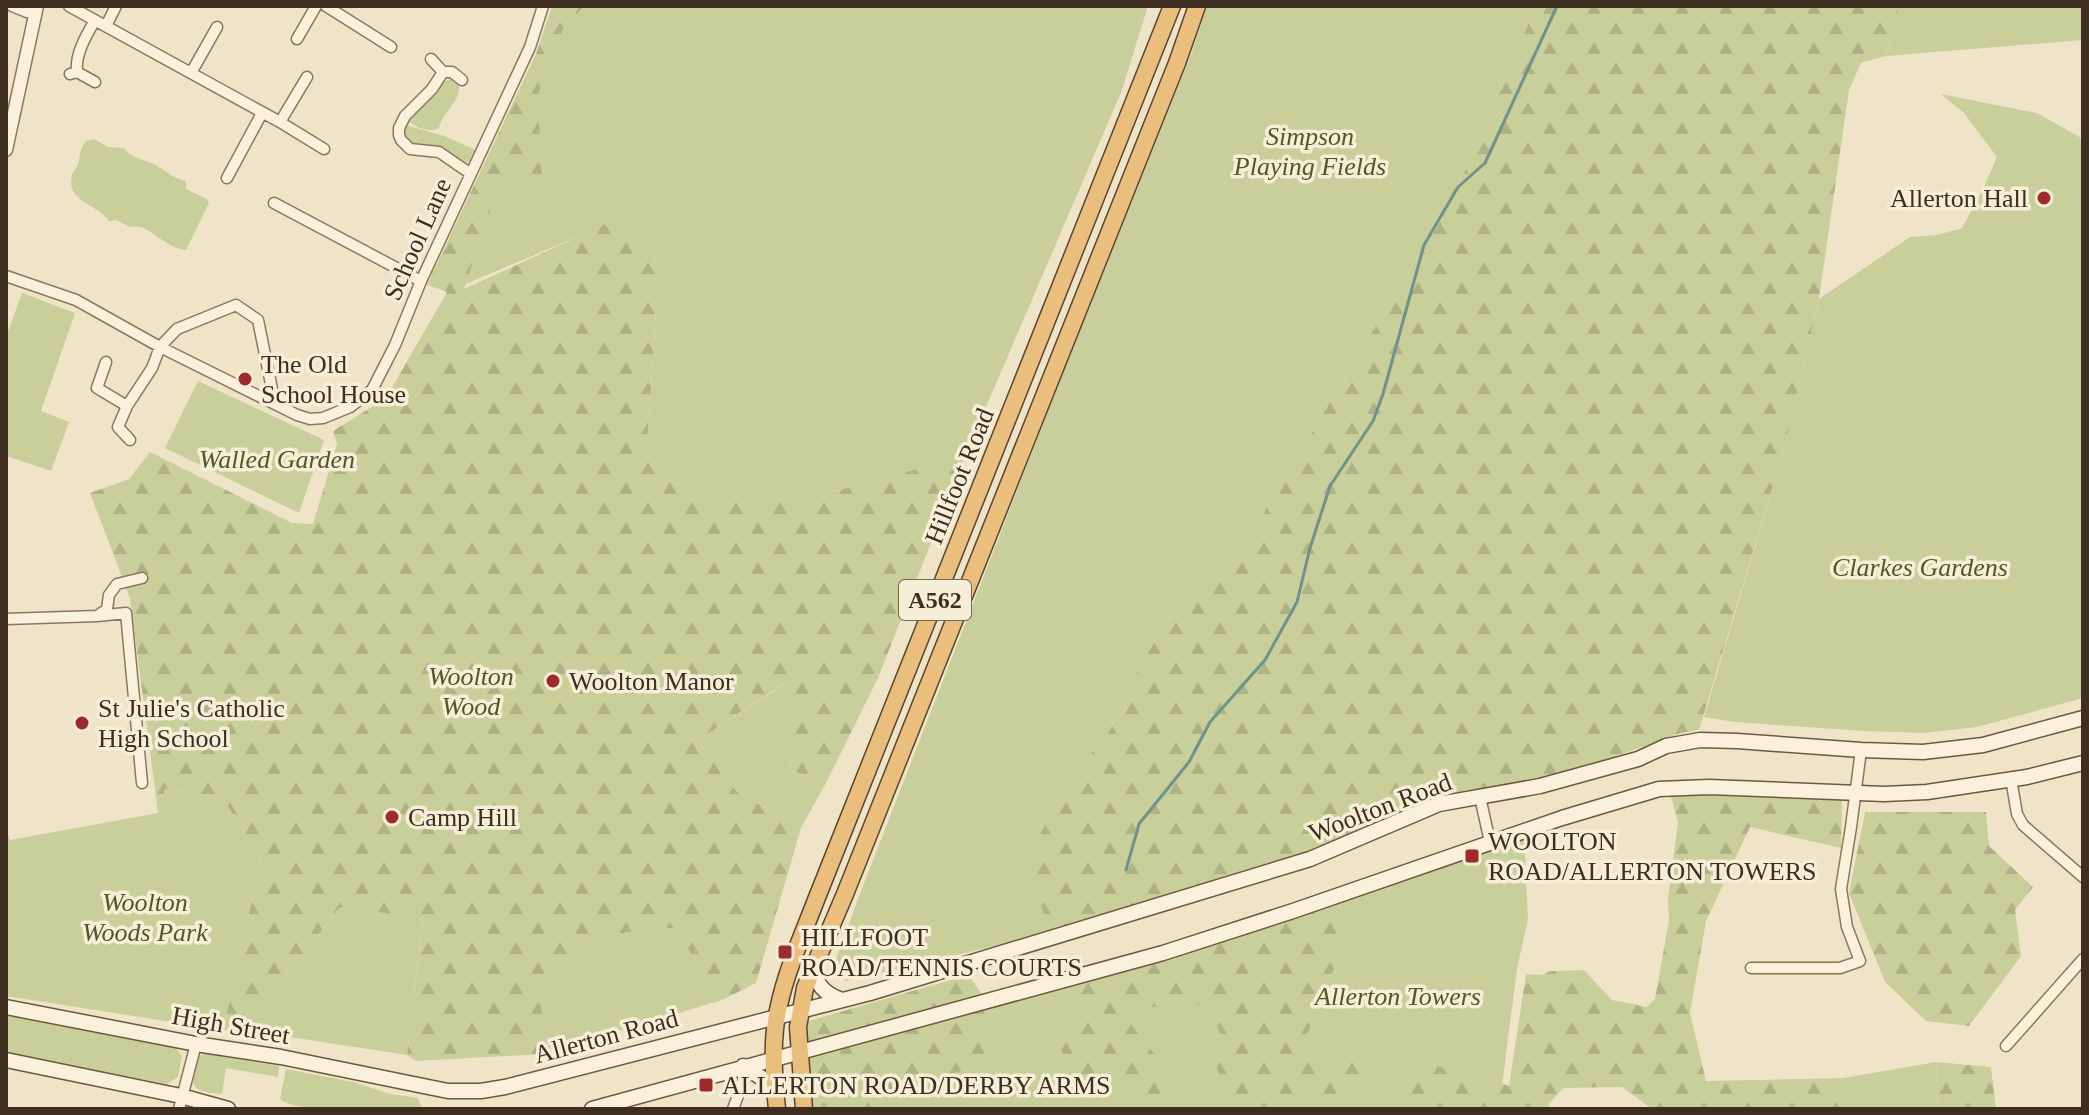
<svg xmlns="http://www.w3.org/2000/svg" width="2089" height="1115" viewBox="0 0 2089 1115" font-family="'Times New Roman',serif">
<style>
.green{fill:#c9cf9b}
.forest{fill:url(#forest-firs)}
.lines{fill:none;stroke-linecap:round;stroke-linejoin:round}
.stream{stroke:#6f938a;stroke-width:3}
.minor-casing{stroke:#8d765c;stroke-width:13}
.tertiary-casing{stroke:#8d765c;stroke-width:15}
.secondary-casing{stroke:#6f573f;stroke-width:17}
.trunk-casing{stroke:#5b4430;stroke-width:19}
.minor{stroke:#faf1dc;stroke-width:10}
.tertiary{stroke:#faf1dc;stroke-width:12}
.secondary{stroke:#faf1dc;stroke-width:14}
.trunk{stroke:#eabe7c;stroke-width:16}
.poi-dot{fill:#9e2a2b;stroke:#f7eed8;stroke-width:3}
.labels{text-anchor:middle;stroke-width:7;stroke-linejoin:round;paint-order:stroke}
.shield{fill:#f7eed8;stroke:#756857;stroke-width:2}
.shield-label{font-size:24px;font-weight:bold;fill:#3d2e20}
.park-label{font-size:26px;font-style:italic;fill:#4d5a26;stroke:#f7eed8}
.poi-label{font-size:26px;fill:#3d2e20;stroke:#f7eed8;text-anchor:start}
.street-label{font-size:26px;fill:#3d2e20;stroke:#f7eed8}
</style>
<defs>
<pattern id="forest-firs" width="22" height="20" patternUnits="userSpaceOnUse" patternTransform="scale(2)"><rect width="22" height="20" fill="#c9cf9b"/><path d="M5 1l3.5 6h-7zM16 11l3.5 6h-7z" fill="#aeb285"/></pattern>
</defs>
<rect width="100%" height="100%" fill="#f0e4c8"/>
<path class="green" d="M556,6H1148L1122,90L965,456L824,494H703L664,478L648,433L656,311L673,273L610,223L447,292Z
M1207,6H1536L1455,194L1233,565L1183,598L1143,660L1107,736L1081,764L1062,930L846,981L837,977L833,968L859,896L1047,414L1192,52Z
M1899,6H2083V40L1886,56Z
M450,79L454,80L459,84C461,102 443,111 439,128C429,133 416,128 408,120L419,107L437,91L442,82Z
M1941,94L2037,113L2083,139V698L1977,727L1925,733L1863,731L1735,722L1704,717L1783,453L1819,299L1910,237L1937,235L1962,228L1983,189L1997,157L1964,113Z
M405,125L445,136L475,150L469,162L465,163L423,146L409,144L404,137Z
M94,139L108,147L124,148C132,159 143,159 154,164C165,170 173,178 186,181V189L207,199L209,203L186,250C163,248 148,222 130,227L116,220L109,221C98,204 65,202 72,175C73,171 77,168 78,164C81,155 79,149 86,141Z
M22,293L75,313L41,411L69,422L51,471L6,456V337Z
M198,381L324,440L299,513L165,448Z
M787,682L791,771L827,781L801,828L737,792L697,741Z
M165,789L222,797L261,859L223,1030L6,996V831L10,840L158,813Z
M1524,833L1528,919L1517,969L1499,1109H809L868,1038Z
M340,907L423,917L407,1055L244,1030Z
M674,928L722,1000L544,1054L539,979L603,935Z
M6,1015L175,1047L182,1056L178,1077L167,1084L6,1054Z
M208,1053L279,1066L278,1077L226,1068L222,1094C215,1093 201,1093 195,1087C191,1081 193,1065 197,1059C200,1054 204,1054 208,1053Z
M1936,1062L1938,1109H1844V1078Z
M286,1069L353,1082L391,1094L418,1098L422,1109C394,1109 298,1115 280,1099Z"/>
<path class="forest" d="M552,6H584L564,27L542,81L538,98L542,180L520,173L497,189L464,289L610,222L673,273L656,311L648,433L664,478L703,494H824L965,456L878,678L827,781L791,771L786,682L697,741L737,792L801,828L756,983L722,1000L674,928L603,935L540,979L544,1054L416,1061L407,1055L423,918L340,907L244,1030H223L261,859L222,797L165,789L158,813L130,598L90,493L129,479L150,452L292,523L313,524L337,444L333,431L386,398L447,292L427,285L536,54Z
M1536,6H1899L1886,56L1861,63L1849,90L1819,299L1783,453L1699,730L1681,733L1540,783L1440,801L1312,854L1062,930L1046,919L1029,874L1041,832L1081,764L1107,736L1143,660L1183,598L1233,564L1455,194Z
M1670,793L1842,798L1841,848L1750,827L1706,921L1690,1013L1706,1081L1844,1078V1109H1652L1622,1087L1563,1088L1549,1104V1109H1407L1402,1058L1486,1077L1509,1086L1526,974L1542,975L1550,971L1584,970L1612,1000L1647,1007L1655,999L1669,920L1668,899L1678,822Z
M1865,812H1986L1989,846L2033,887L2015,910L2021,956L1969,1026L1926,1021L1885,982L1849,893Z
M1325,900L1349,929L1315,1019L1300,1046L1324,1068L1353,1053L1364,1075L1331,1109H1318L1302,1100L1301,1109H1234L1212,1057L1223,1039L1206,1004L1133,1008L1126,1018L1184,1092L1131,1098L1110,1081L1078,1087L1054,1034L1084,1013L1060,981Z
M968,975L990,1005L997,1063L900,1085L881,1109H809L805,1022Z
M1936,1062L1991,1067L1996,1109H1938Z"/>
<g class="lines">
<path class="stream" d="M1126,870L1139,824L1189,762L1210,722L1265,660L1297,602L1310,548L1330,486L1373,421L1383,394L1424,245L1458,187L1485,163L1557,6"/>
<defs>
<path id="minor" d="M12,6L27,12L36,13
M69,6L280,122L324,149
M326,6L391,47
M106,26L116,6
M297,39L316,6
M431,59L443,72H452L462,80
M77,72C75,54 86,36 95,20
M443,72L432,89L405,116L399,128V135L401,140L410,149L439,152L471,174
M191,73L217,27
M70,74L77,72L95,82
M280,122L307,77
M227,178L262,113
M274,203L421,281
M6,276L76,300L160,347L297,415L310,419L323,418L350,407L372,390L395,345L421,281L530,47L543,6
M106,362L97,388L127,406
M130,440L118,427L127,406L152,368L160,347L177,329L236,305L258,320L275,404
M97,616L126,613L142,783
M6,619L97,616L107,609L109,595L117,584L142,578
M2011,779L2017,814L2023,825L2083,877
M1480,797L1490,842
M1751,968H1840L1860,961L1847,927L1841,889L1851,827L1861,750
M2006,1046L2083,959
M179,1109L196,1044
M733,1109L743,1082V1066"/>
<path id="tertiary" d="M6,150L37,6"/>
<path id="secondary" d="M814,966C815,985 825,994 842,1000
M6,1007L196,1044L281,1057L448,1091H481L505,1087L870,993L1310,859L1439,804L1540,786L1638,759L1666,746L1700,740L1737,741L1861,750L1923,752L1983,745L2083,718
M6,1060L181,1096L228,1109
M743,1066L768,1082L775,1093
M592,1109L1163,953L1293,911L1562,818L1659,789L1709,787L1884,794L1927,792L2027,777L2083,763"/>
<path id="trunk" d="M777,1109C774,1082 772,1056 775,1029C780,984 800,942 816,900L1172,6
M804,1109L798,1027L805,988L845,894L1177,63L1197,6"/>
</defs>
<use href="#minor" class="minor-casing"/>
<use href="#tertiary" class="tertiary-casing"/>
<use href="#secondary" class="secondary-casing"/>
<use href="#trunk" class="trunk-casing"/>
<use href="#minor" class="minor"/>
<use href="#tertiary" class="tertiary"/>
<use href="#secondary" class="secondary"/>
<use href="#trunk" class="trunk"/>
</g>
<g class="poi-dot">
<circle cx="2044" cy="198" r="8"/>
<circle cx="245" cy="379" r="8"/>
<circle cx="553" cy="681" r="8"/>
<circle cx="82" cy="723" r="8"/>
<circle cx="392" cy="817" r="8"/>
<rect x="1464" y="848" width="16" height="16" rx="4"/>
<rect x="777" y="944" width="16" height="16" rx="4"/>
<rect x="698" y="1077" width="16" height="16" rx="4"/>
</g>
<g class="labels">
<rect class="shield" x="899" y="580" width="72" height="40" rx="6"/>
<g class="shield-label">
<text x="935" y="608">A562</text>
</g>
<g class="park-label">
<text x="1310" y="145">Simpson<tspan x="1310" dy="30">Playing Fields</tspan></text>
<text x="277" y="468">Walled Garden</text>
<text x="1920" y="576">Clarkes Gardens</text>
<text x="471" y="685">Woolton<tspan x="471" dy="30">Wood</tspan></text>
<text x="145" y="911">Woolton<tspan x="145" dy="30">Woods Park</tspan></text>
<text x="1398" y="1005">Allerton Towers</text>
</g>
<g class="poi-label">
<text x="2028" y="207" text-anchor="end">Allerton Hall</text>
<text x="261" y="373">The Old<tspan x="261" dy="30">School House</tspan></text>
<text x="569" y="690">Woolton Manor</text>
<text x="98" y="717">St Julie's Catholic<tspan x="98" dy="30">High School</tspan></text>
<text x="408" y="826">Camp Hill</text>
<text x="1488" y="850">WOOLTON<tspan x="1488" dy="30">ROAD/ALLERTON TOWERS</tspan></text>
<text x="801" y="946">HILLFOOT<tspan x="801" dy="30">ROAD/TENNIS COURTS</tspan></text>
<text x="722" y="1094">ALLERTON ROAD/DERBY ARMS</text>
</g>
<g class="street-label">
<text transform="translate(417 239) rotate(-66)" y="9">School Lane</text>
<text transform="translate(959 476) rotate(-68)" y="9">Hillfoot Road</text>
<text transform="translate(1380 807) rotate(-21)" y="9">Woolton Road</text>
<text transform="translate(231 1025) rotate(10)" y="9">High Street</text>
<text transform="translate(606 1036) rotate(-15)" y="9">Allerton Road</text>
</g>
</g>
<rect width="2089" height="1115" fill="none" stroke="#3d2e20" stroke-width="16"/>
</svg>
